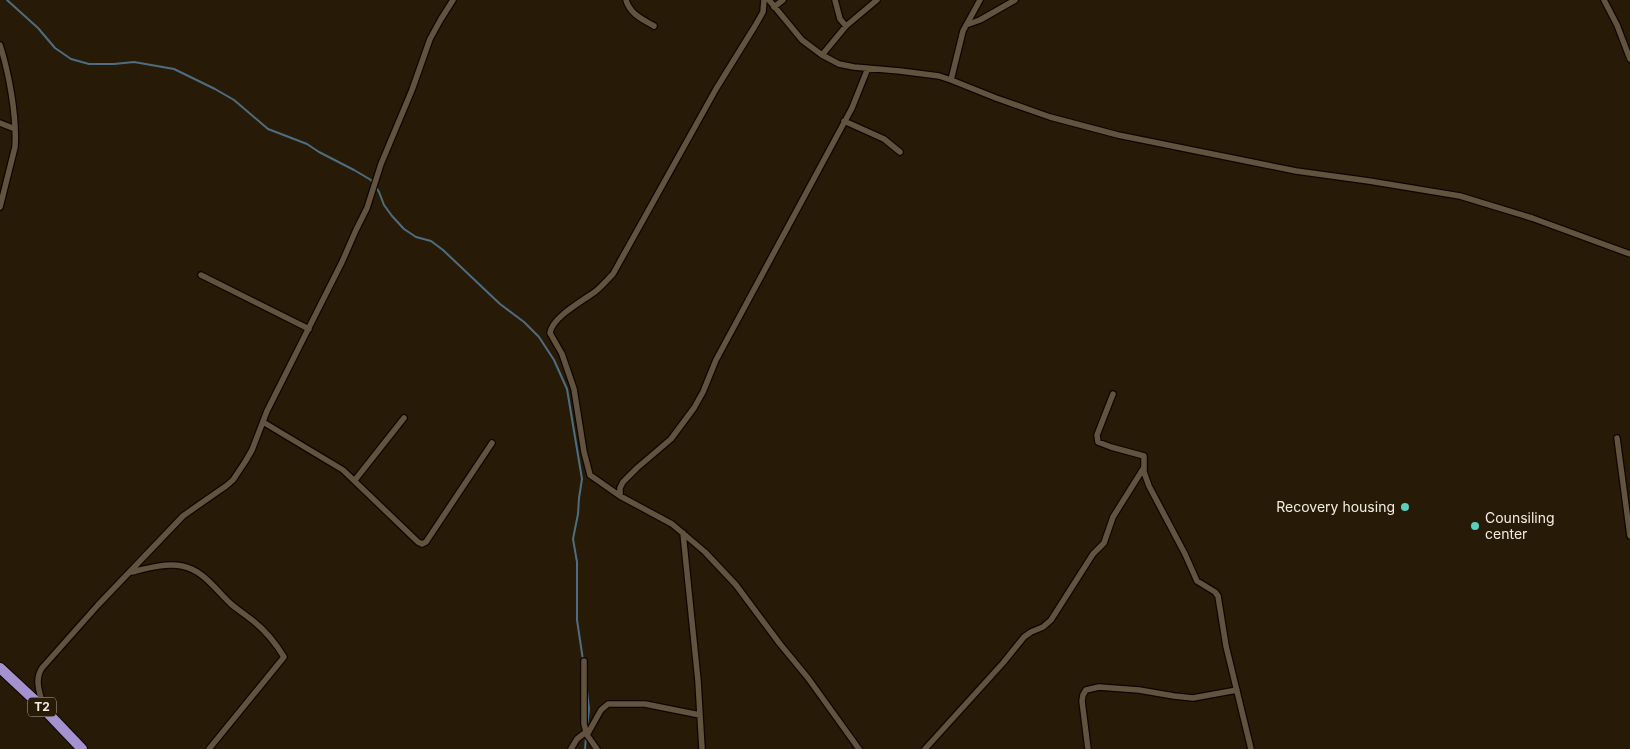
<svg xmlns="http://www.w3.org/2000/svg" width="1630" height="749" viewBox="0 0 1630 749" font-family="Inter,sans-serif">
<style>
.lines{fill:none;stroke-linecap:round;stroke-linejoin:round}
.stream{stroke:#4e6d81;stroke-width:2}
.street-casing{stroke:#0f0500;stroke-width:8}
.highway-casing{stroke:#0f0500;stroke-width:12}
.street{stroke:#61533e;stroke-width:5.5}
.highway{stroke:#a491d0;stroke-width:10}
.poi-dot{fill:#5acebd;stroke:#271b07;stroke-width:2}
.labels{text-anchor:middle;stroke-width:4.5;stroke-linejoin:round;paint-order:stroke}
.shield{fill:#271b07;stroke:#b7aea0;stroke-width:1}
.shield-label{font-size:12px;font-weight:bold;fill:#f5ede1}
.poi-label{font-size:14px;fill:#f5ede1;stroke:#271b07;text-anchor:end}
</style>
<rect width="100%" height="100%" fill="#271b07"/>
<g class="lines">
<path class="stream" d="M7,0L38,28L55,48L71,59L89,64H114L134,62L174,69L215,89L234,100L268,129L307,144L319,152L354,170L371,180L373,184
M376,187L379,192L384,205L392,216L404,229L416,237L431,241L443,250L500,304L524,322L539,337L554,360L567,389L582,479L579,498L578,514L573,539L577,562V620L583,660
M586,682L589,709L587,727
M585,749L586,737"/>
<defs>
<path id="street" d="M626,0C630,14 642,19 654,26
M764,0L763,12L755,26L716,89L613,274C607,280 602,286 596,291C584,300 552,317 550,333L562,354L574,389L584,452L590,475L620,496L672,524L705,552L736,585L780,644L808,678L859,749
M769,0L802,40L822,55L839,64L854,67L900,71L939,76L951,80L996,98L1050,117L1118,135L1296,171L1369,181L1460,196L1532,218L1630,254
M835,0L840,19L846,26
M1604,0L1617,25L1630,59
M774,7L783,0
M966,25L980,20L1015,0
M0,45C9,73 17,117 15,147L0,207
M822,55L846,26L877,0
M951,80L963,31L980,0
M844,121L884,139L900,152
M0,123L15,129
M201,275L309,329
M1113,394L1097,435L1098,442L1111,447L1144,456V472L1149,486L1185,554L1197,581L1215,592L1218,596L1226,646L1251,749
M263,422L343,470L418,542L422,544L426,542L492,443
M1617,438L1630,536
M355,480L404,418
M620,496V488L623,482L637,468L671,439L694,408L703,392L716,360L852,108L868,68
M683,533L698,681L702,749
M132,572C148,568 166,563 182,566C203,570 215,589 230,603C235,608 242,612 248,617C262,627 275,642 284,657L209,749
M584,661V724L587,735L597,749
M43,706C40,693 34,680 42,668L98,605L183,516L200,504L226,486L233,480L245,462L252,450L267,411L342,262L356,230L367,208L381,164L412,90L430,39L441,19L453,0
M587,735L601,710L608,704H645L700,715
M571,749L577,739L586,732
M925,749L1003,663L1024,637L1031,632L1043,627L1051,620L1093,554L1104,543L1113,517L1143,469
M1088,749L1082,701L1083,695L1086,690L1099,687L1139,690L1174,696L1193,698L1237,690"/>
<path id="highway" d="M0,668L43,708L82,749"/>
</defs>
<use href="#street" class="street-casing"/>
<use href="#highway" class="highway-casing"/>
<use href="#street" class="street"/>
<use href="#highway" class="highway"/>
</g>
<g class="poi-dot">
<circle cx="1405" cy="507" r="5"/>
<circle cx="1475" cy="526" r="5"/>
</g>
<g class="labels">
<rect class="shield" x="28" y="697.5" width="28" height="19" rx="4"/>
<g class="shield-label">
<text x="42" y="711">T2</text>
</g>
<g class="poi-label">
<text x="1395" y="512">Recovery housing</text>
<text x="1485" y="523" text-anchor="start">Counsiling<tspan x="1485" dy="16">center</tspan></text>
</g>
</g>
</svg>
